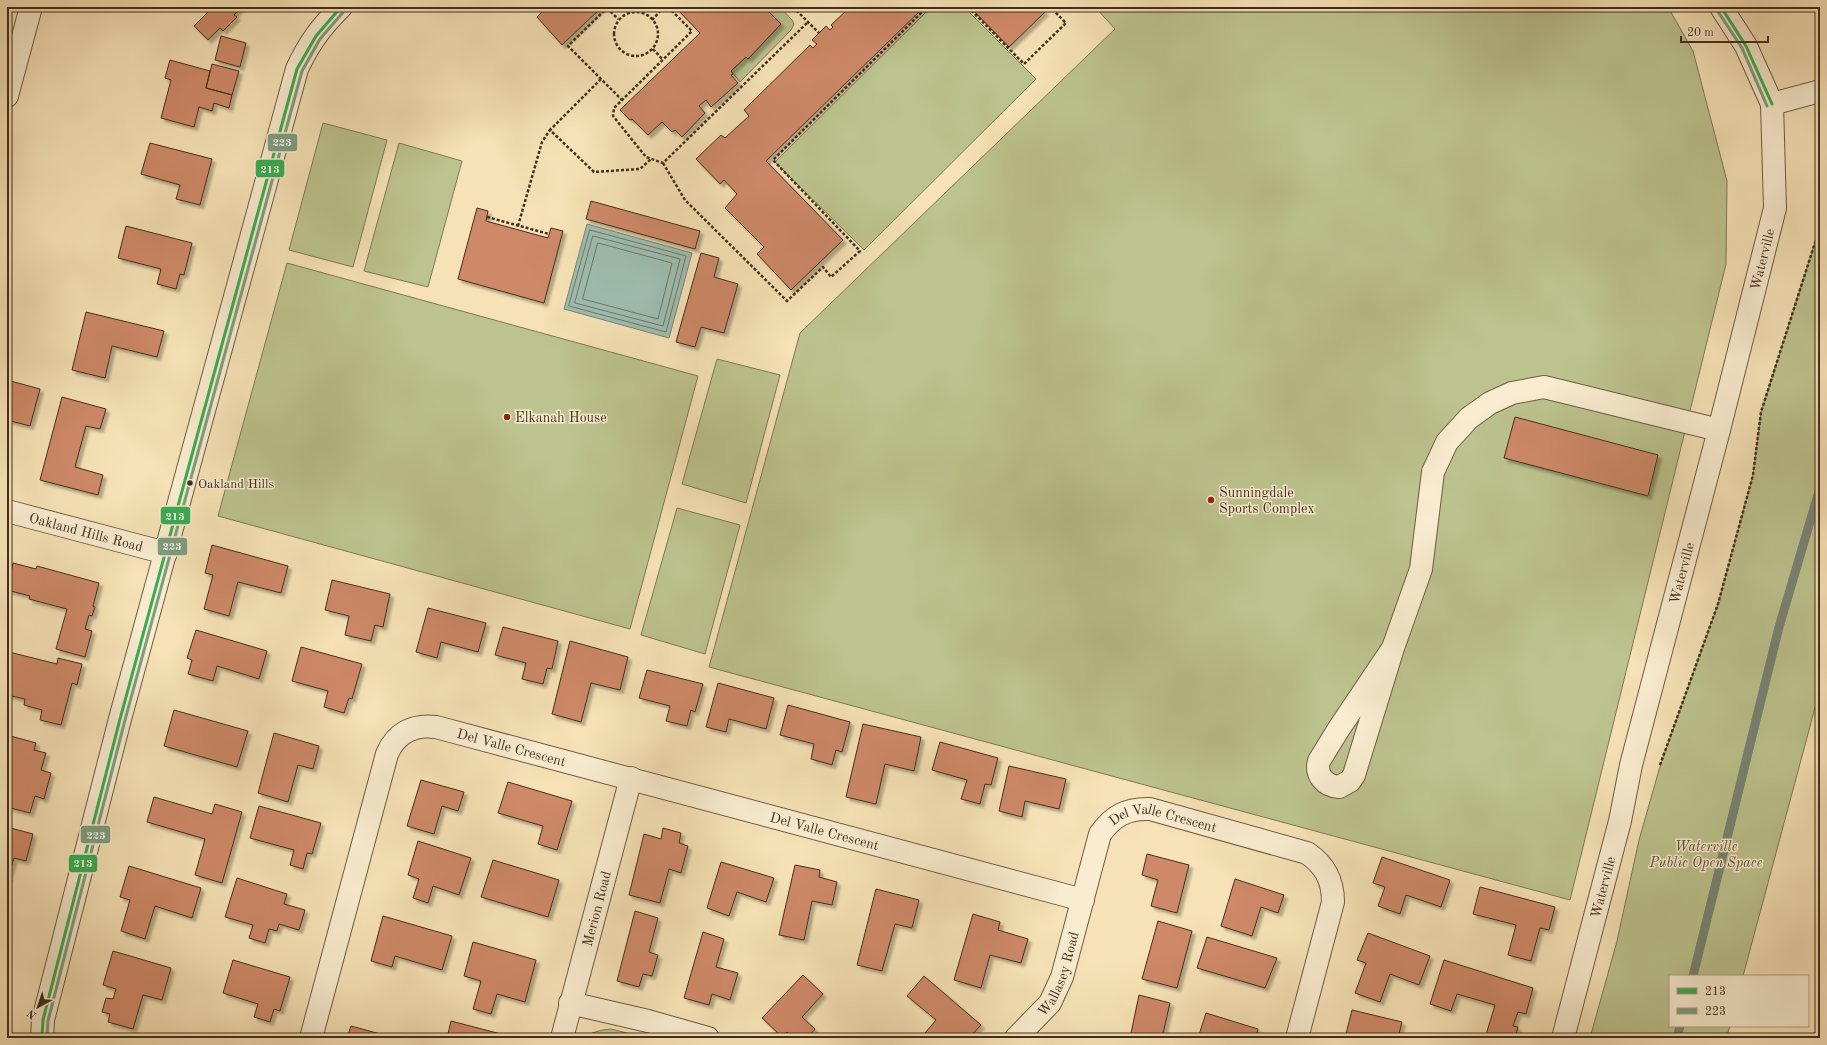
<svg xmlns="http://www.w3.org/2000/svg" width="1827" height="1045" viewBox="0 0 1827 1045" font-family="'Old Standard TT',serif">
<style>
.green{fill:#bcc38e;stroke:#7f7856}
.water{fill:#9dbdb0;stroke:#798475}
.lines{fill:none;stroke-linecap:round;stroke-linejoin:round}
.shore{stroke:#707666;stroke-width:1}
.stream{stroke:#798475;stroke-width:9}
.building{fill:#ce8967;stroke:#422e1d;filter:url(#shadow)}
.minor-casing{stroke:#6f5b43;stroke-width:24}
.path{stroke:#422e1d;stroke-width:2.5;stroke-dasharray:3 2;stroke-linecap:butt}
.minor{stroke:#f9ecd0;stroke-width:22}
.bus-1-casing{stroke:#f9ecd0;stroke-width:6}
.bus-2-casing{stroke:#f9ecd0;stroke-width:6}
.bus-1{stroke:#38ad51;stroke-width:3}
.bus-2{stroke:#7d9f82;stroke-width:3}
.poi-dot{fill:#8f2418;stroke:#f9ecd0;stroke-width:1.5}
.bus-dot{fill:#422e1d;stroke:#f9ecd0;stroke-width:1.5}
.labels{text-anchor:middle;stroke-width:3;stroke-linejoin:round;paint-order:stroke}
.bus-label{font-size:13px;fill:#422e1d;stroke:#f9ecd0;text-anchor:start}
.street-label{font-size:14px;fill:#422e1d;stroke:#f9ecd0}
.poi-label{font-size:14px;fill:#422e1d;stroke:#f9ecd0;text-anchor:start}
.park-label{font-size:14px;font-style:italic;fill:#5a4c34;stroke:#f9ecd0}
.line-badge{stroke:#f9ecd0;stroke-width:1.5}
.badge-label{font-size:11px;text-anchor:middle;font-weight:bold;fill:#fff}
</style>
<defs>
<filter id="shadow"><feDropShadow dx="3.5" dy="3.5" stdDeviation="1" flood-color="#0004"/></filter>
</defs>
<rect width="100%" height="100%" fill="#f6e2b6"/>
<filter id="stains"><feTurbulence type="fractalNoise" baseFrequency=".005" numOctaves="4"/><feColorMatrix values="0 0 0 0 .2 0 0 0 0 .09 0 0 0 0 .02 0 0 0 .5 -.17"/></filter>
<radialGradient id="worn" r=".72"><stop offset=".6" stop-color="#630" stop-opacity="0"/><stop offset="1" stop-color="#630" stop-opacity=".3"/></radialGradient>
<path class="green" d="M764,7H780L792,20L794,24L791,30L740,82L731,71L746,57L748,59L781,24Z
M931,7H964L1036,79L864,250L775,162Z
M1095,7H1668L1693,51L1727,181L1726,264L1570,900L709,667L800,333L1115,29Z
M323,123L387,140L353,267L289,250Z
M399,143L462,161L428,287L364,271Z
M1820,227V689L1743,976H1670V1026H1730L1726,1038H1590L1617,941L1639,840L1661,763L1718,604L1753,475L1761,412Z
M287,263L698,376L630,629L218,516Z
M717,359L780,375L746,503L682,484Z
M677,508L740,525L705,654L641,635Z
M611,1029L647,1038H583C592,1032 600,1030 611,1029Z"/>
<path class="water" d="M587,224L692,253L669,338L564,309Z"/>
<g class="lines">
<path class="shore" d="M590,230L686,256L666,332L569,306Z
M593,236L680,259L663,326L575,303Z
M598,243L672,263L658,319L583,299Z"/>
<path class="stream" d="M1693,976L1779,627L1820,488
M1677,1038L1680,1026"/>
</g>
<path class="building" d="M203,7H241L234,15L237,17L223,31L220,28L208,40L194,26L208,12Z
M547,7H602L562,45L537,17Z
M675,7H764L781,24L748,59L746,57L731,71L733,74L731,75L738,83L711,107L706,100L699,106L705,113L682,137L675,130L672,132L662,122L648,135L632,119L630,120L620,110L700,33Z
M850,7H924L766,161L843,240L791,290L757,254L764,247L725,208L737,194L724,180L720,184L696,159L721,135L725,138L749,116L744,110L810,45L813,48L817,44L812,40L826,26L830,30L833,27L831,25Z
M970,7H1040L1045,12L1009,47Z
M221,36L246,43L240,67L215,60Z
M170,60L210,71L206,88L232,95L229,108L214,103L212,111L199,107L194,127L161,118L171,80L165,78Z
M212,64L239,71L232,95L206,88Z
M150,143L212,159L200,205L176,199L180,185L141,174Z
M591,201L700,231L695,249L586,219Z
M477,208L488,211L486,221L548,238L551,228L563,231L544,303L458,279Z
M126,226L192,243L184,275L180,274L176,289L157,284L161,269L118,258Z
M701,253L719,258L714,277L738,284L724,333L701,327L695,347L676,342Z
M86,312L164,331L157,357L112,346L105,378L72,370Z
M7,380L40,389L30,426L7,420Z
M62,397L106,409L100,429L86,426L75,467L103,475L98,495L40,480Z
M1515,417L1658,455L1648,496L1504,458Z
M212,545L288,566L281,593L238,582L229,616L204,609L213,575L205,573Z
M13,563L36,569L37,566L99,583L93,606L95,607L92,616L89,615L85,629L92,631L85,657L56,649L67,609L29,599L30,596L7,590Z
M332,580L390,594L383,627L375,625L371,641L345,635L349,616L325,610Z
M428,608L486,623L478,652L441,642L437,658L416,652Z
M503,627L558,641L552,669L547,668L543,684L522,679L526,663L495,655Z
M196,630L267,651L259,679L217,666L213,681L188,674L192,660L187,658Z
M570,641L628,657L620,690L591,683L581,722L552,714Z
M301,647L362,664L352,699L349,698L344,713L324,707L328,691L292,681Z
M9,652L57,664L58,658L82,664L77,685L72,683L61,725L40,720L42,710L24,705L25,699L7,695V661Z
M647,670L703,684L695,712L691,710L687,726L666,721L670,706L639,698Z
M718,683L774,698L766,729L729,719L726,732L706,727Z
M788,705L850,722L842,752L836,750L832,765L811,759L814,744L780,735Z
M174,710L248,731L237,767L164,746Z
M863,724L921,737L914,771L885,764L876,804L846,797Z
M274,733L319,746L313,769L298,765L288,802L258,793Z
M7,735L36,743L34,750L46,753L41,770L51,773L44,799L35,796L30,813L7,807Z
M940,742L998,758L991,785L985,784L980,804L961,799L967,780L932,770Z
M1009,766L1066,779L1059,809L1025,801L1022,817L999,811Z
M421,780L464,792L458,811L442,806L434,834L407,826Z
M508,782L572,801L557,850L538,844L543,826L498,813Z
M154,797L212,814L215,804L242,812L222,883L195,875L205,839L147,822Z
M259,806L321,823L312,854L307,853L303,869L290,865L294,850L250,838Z
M7,827L33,834L26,861L14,858L8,878Z
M663,828L681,833L679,843L688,846L681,873L669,869L660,903L629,895L644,834L661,839Z
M418,841L471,858L459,895L433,886L428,903L413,898L419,879L408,875Z
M1147,854L1189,865L1177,913L1151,906L1158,880L1142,875Z
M1382,857L1450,880L1441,907L1406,895L1400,914L1378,906L1385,887L1373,883Z
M493,860L559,880L548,917L481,897Z
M721,862L774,878L766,902L737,892L729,916L707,908Z
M795,865L820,870L819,877L837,882L832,905L812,901L804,940L779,935Z
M129,866L201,888L192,918L155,906L145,939L121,931L130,900L120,897Z
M237,878L287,894L284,904L305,910L299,930L279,924L277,931L269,929L265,943L249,938L253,925L225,917Z
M1235,879L1284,895L1278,913L1261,907L1252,936L1221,926Z
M1480,887L1555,907L1549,930L1540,928L1531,961L1508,955L1516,925L1473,914Z
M876,889L919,900L912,928L895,924L882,971L857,965Z
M635,911L658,918L649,952L658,955L652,976L643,974L639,987L617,981Z
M973,914L1000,922L998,930L1028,939L1021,963L990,955L981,988L954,980Z
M383,916L452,936L442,970L395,956L392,967L371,961Z
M1158,921L1192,931L1177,988L1142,979Z
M703,932L724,939L716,967L738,973L730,1000L712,994L709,1005L684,998Z
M1368,933L1430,956L1419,985L1390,974L1380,1002L1355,993L1366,963L1357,960Z
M1207,937L1277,958L1265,988L1197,968Z
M473,942L536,960L525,1002L497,994L491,1014L473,1009L481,981L464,976Z
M113,951L171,968L162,1000L143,995L133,1029L108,1022L110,1014L102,1012L106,998L113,999L116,989L103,985Z
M233,960L290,977L280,1011L274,1009L270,1022L254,1017L258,1004L223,993Z
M1444,960L1533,988L1526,1014L1518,1012L1513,1026L1518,1027L1515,1038H1485L1495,1005L1457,994L1451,1011L1430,1004Z
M803,975L823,994L802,1017L815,1029L807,1038H794L787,1032L782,1037L762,1018Z
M924,976L981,1025L969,1038H954L953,1037L951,1038H930L925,1033L936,1020L907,996Z
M1139,995L1170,1003L1162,1038H1130Z
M1352,1010L1402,1022L1398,1038H1345Z
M1206,1013L1258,1029L1256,1038H1198Z
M451,1021L501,1034L500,1038H447Z
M351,1026L395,1038H347Z"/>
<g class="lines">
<defs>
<g id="minor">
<path d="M7,96L31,7"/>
<path d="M1772,104L1820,91"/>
<path id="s1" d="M7,511L166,553"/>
<path d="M1393,648L1338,730L1319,761C1315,775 1325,786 1339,787L1350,781L1354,775L1393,648L1421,569L1433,472L1447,442L1469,418L1490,403L1512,393L1544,387L1719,430"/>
<path d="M570,1003L648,1021L708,1038"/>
<path d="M42,1038L43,1020L120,719L297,69C309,43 321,27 341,7"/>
<path id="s2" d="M311,1038L387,754C396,733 413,724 436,727L1083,900"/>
<path id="s3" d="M562,1038L631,778"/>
<path id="s4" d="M1016,1038L1050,1003L1062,977L1100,834C1113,816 1127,808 1150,809L1307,853C1325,865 1333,880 1333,902L1297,1038"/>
<path id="s5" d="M1563,1038L1620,821L1631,765L1719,430L1775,208L1772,104L1746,46L1721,7"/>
</g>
</defs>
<use href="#minor" class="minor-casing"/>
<path class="path" d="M608,7L568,46L622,100
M668,7L692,31L614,108L613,116L646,157L663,163L808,22
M793,7L819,33
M968,7L1024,64L1066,23L1050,7
M607,8L618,19
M614 34a22 22 0 1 1 44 0a22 22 0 1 1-44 0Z
M652,20L664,7
M653,49L663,60
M601,79L550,130L594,172L640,169L651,159
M663,163L685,200L787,301L823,267L831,277L860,251L773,160L927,7
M487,217L549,234
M518,226L542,142L550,130
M1660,765L1718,604L1753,475L1761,412L1820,227"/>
<use href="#minor" class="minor"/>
<defs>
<path id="bus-1" d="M1721,7L1746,46L1772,104
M42,1038L43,1020L120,719L297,69L316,36L341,7"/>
<path id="bus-2" d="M1717,10L1742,48L1767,106
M47,1038L48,1021L125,720L302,71L320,39L345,10"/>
</defs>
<use href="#bus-1" class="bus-1-casing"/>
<use href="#bus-2" class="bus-2-casing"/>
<use href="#bus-1" class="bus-1"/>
<use href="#bus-2" class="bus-2"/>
</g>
<g class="poi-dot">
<circle cx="507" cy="417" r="4"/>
<circle cx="1211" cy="500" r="4"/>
</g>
<circle class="bus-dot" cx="190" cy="483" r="3.5"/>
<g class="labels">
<g class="bus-label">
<text x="198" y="488">Oakland Hills</text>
</g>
<g class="street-label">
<text dy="5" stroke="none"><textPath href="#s5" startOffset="804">Waterville</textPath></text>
<text dy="5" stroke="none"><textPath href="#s1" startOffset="82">Oakland Hills Road</textPath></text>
<text dy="5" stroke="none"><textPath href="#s5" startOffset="480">Waterville</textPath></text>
<text dy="5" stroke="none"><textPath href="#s2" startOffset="433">Del Valle Crescent</textPath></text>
<text dy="5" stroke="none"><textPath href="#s4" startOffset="297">Del Valle Crescent</textPath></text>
<text dy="5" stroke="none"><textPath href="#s2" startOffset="757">Del Valle Crescent</textPath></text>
<text dy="5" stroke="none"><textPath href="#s5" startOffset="156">Waterville</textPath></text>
<text dy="5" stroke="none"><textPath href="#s3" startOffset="134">Merion Road</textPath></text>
<text dy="5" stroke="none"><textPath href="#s4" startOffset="79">Wallasey Road</textPath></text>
</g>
<g class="poi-label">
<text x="515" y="422">Elkanah House</text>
<text x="1219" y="497">Sunningdale<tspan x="1219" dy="16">Sports Complex</tspan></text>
</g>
<g class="park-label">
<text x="1706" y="851">Waterville<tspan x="1706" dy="16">Public Open Space</tspan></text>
</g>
</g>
<g class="line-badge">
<rect x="267" y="133" width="31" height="19" rx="4" fill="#7d9f82"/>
<rect x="255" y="159" width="30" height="19" rx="4" fill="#38ad51"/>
<rect x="160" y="506" width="31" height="19" rx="4" fill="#38ad51"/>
<rect x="157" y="537" width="31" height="19" rx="4" fill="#7d9f82"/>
<rect x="80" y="825" width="31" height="19" rx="4" fill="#7d9f82"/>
<rect x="68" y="854" width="30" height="19" rx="4" fill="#38ad51"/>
</g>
<g class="badge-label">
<text x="282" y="146">223</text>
<text x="270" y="173">213</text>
<text x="175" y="520">213</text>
<text x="172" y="550">223</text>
<text x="96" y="839">223</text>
<text x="83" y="867">213</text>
</g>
<rect width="1827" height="1045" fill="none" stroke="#f6e2b6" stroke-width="24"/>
<rect x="8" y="8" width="1811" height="1029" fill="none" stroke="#422e1d" stroke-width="2"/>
<rect x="12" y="12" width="1803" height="1021" fill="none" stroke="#422e1d"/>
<rect x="1669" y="975" width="140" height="52" fill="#f9ecd0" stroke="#b0a088"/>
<rect x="1677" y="988" width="20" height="6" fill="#38ad51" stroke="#b0a088"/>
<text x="1705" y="995" font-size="12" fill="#422e1d">213</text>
<rect x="1677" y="1008" width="20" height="6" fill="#7d9f82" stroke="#b0a088"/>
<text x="1705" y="1015" font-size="12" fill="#422e1d">223</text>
<g transform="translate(38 1007) rotate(220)" stroke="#f9ecd0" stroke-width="3" paint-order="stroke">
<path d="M0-3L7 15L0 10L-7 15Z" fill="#422e1d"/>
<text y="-6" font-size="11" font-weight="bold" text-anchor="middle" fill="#422e1d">N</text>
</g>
<path d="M1681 36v6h87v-6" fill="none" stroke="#422e1d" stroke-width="2"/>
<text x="1687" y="36" font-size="12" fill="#422e1d" stroke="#f9ecd0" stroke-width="3" paint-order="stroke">20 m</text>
<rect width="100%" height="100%" filter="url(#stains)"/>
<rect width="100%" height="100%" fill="url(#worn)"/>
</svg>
